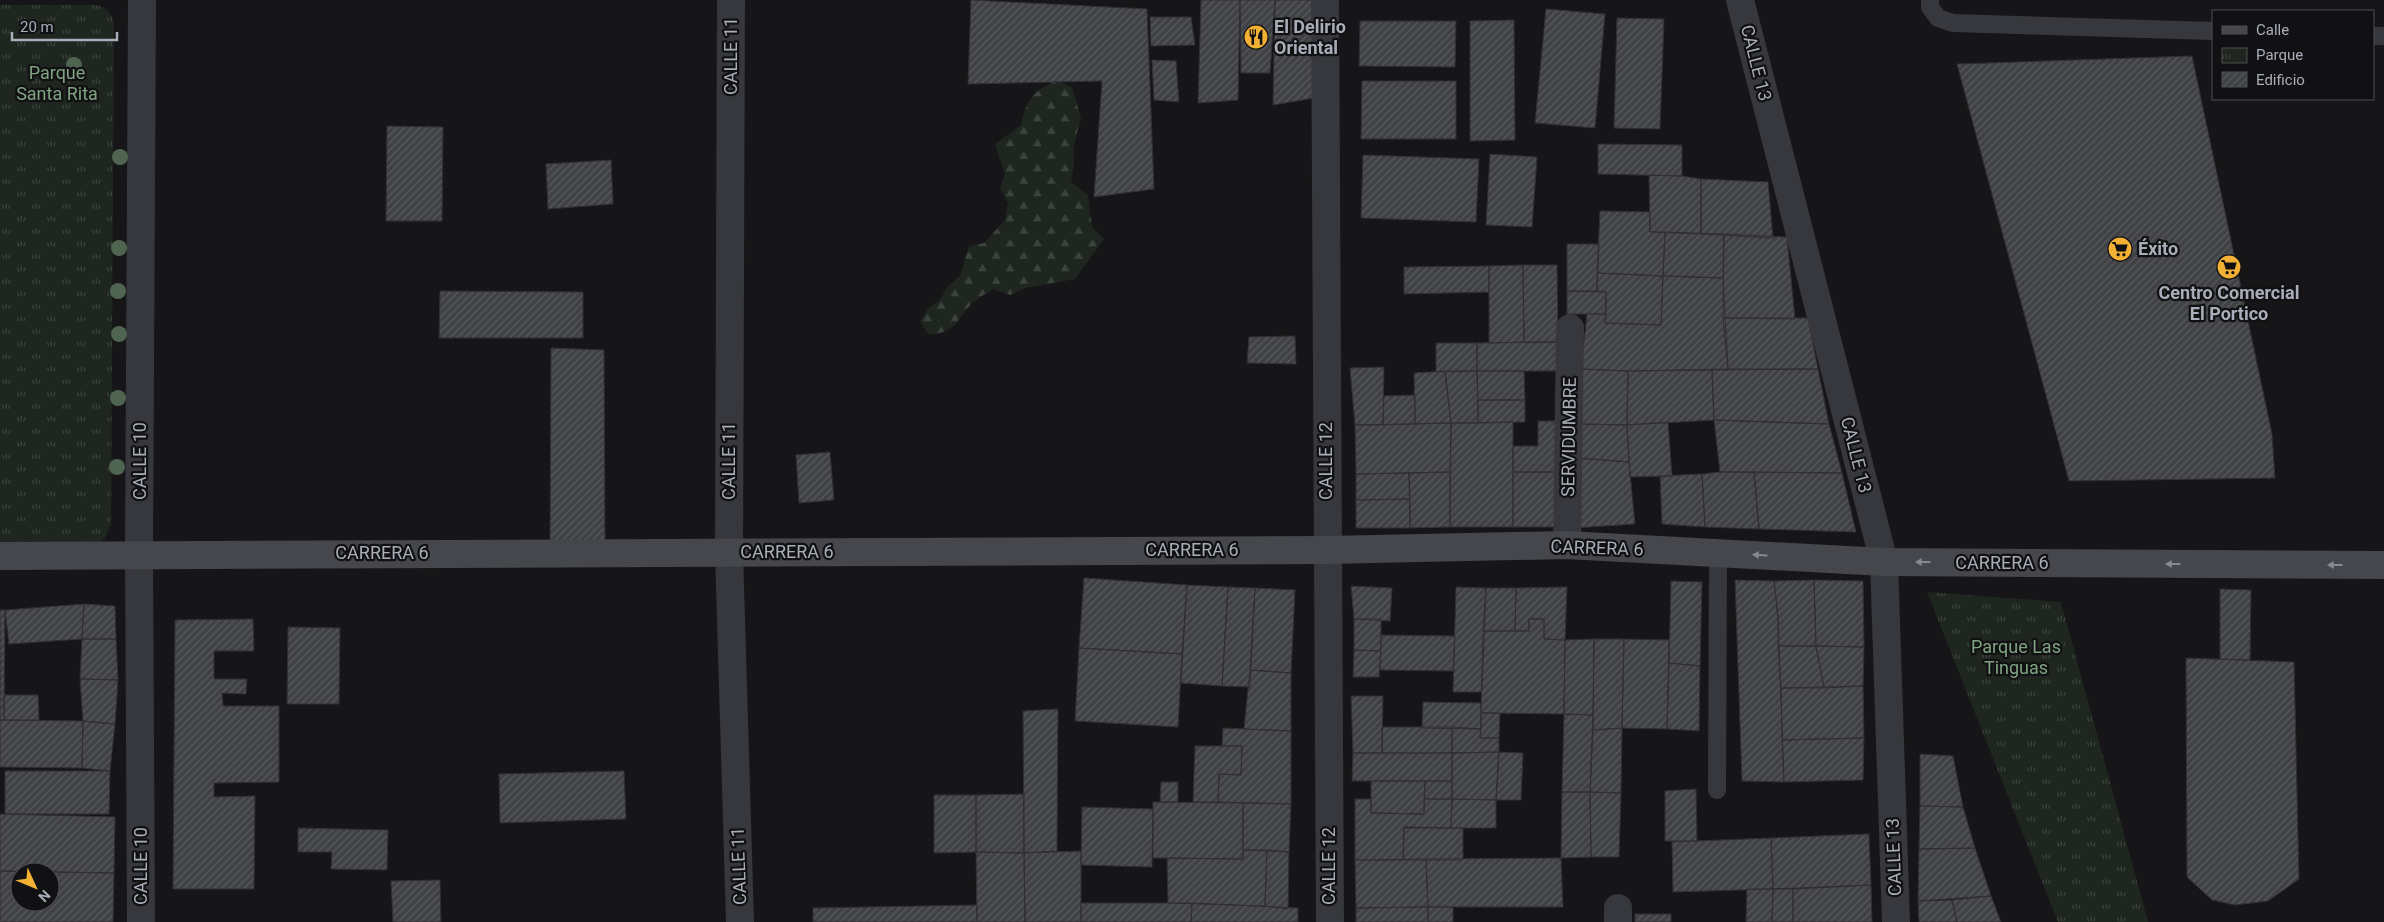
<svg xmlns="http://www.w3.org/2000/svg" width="2384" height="922" viewBox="0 0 2384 922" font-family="Roboto,sans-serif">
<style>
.forest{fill:url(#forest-firs)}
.park{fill:url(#park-tufts)}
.building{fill:url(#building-hatch);stroke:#303034}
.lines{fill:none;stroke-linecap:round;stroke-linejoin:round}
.lane{stroke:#37383d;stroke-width:18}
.street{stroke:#37383d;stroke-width:28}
.secondary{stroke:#45474d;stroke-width:28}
.tree{fill:#506452}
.oneway{fill:#858993}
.labels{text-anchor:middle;stroke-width:4.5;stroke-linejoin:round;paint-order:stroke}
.poi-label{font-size:18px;font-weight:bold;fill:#a8adb8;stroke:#111113;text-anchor:start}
.street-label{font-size:18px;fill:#a8adb8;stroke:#111113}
.park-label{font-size:18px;fill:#7fa381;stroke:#111113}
</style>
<defs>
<pattern id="forest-firs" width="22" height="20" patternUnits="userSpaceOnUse" patternTransform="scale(1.25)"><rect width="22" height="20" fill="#1e261f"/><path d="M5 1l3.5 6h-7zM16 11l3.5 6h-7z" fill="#3c433d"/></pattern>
<pattern id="park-tufts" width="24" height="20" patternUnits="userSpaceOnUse" patternTransform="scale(1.25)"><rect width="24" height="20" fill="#1e261f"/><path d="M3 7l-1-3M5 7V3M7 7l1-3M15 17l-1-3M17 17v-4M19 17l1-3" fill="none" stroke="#3c433d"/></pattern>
<pattern id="building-hatch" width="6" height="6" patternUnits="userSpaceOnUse" patternTransform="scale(1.25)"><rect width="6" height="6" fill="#404145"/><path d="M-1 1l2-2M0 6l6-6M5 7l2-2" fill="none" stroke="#595a5e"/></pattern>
</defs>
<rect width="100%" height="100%" fill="#161618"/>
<path class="forest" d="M1058,81L1072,87L1081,118L1073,149L1074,165L1071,182L1088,195L1092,227L1104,239L1075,279L1025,288L1010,295L993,289C984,295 974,300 967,309C953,327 954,331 929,335L920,321L928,309L940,300L948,286L960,276L969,246L984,243L1005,220L1008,203L1000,188L1005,174L995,144L1021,125C1026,101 1034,88 1058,81Z"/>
<path class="park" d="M0,5H96C107,7 110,12 114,22L111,524L105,538L99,544L0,547Z
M1927,592L2061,602L2148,922H2058Z"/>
<path class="building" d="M971,0L1147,9L1154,189L1094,197L1102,81L968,84Z
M1201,0H1240L1238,100L1198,103Z
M1240,0H1275L1270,73H1241Z
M1275,0H1320V97L1273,105Z
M1546,9L1605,14L1595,128L1535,123Z
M1150,17H1191L1195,45L1151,46Z
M1617,18L1664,19L1660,129L1614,128Z
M1514,20L1515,140L1470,141V21Z
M1360,21H1456L1455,67L1359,66Z
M2192,56L2272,434L2275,478L2069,481L1957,64Z
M1152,60L1176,61L1179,102L1154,100Z
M1362,81H1456V139H1361Z
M387,126L443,127L442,221H386Z
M1598,144L1682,145V176L1598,174Z
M1490,154L1537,157L1532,227L1486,225Z
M1363,155L1479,159L1476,222L1361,218Z
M611,160L613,204L548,209L546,164Z
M1649,175L1682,176L1701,179V234L1650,232Z
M1701,179L1768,182L1773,238L1701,234Z
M1600,211L1650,212V232H1665L1663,276L1597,273Z
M1665,232L1724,234L1723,278L1663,276Z
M1724,234L1787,237L1795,319L1723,318Z
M1567,244H1599L1597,291H1567Z
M1523,265L1524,342L1489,343V266Z
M1523,265H1557L1558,342H1524Z
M1489,266V292L1404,294V267Z
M1597,273L1663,276L1661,325L1605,323L1606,292L1597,291Z
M1663,276L1723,278L1728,369L1628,371L1581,369L1587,314H1606L1605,323L1661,325Z
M440,291L583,292V338H439Z
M1567,291L1606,292V314H1567Z
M1723,318H1808L1818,369H1728Z
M1295,336L1296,364L1247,363L1249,337Z
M1558,342V371H1477V343Z
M1436,343H1477V371L1436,372Z
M551,348L604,350L605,543L550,545Z
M1384,367L1383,425H1355L1350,368Z
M1581,369L1628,371L1627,425L1578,424Z
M1818,369L1829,424L1714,420L1712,370Z
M1712,370L1714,420L1627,425L1628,371Z
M1445,371H1477L1478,423H1451Z
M1445,371L1451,423L1415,424L1414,373Z
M1477,371H1524L1525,400H1478Z
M1415,395V424L1383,425L1384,396Z
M1478,400H1525V422L1478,423Z
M1714,420L1829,424L1842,473L1720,472Z
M1538,421H1559L1558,472H1513V446H1538Z
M1513,422V527H1450L1451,423Z
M1668,422L1672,476L1630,477L1627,425Z
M1451,423L1450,472L1356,474L1355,425Z
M1578,424L1627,425L1629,462L1577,458Z
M830,452L834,500L799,503L796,455Z
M1577,458L1629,462L1635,524L1574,528Z
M1450,472V527L1410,528L1409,473Z
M1513,472H1558V527H1513Z
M1720,472H1754L1759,529L1705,527L1702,474Z
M1754,472L1842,473L1856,532L1759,529Z
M1409,473L1410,499L1356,500V474Z
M1702,474L1705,527L1662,524L1660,476Z
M1410,499V528H1356V500Z
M1084,578L1187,585L1182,654L1079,648Z
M1735,580L1774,581L1778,617L1784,782L1742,781Z
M1814,580L1816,646H1778V617L1774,581Z
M1814,580L1863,581L1864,647L1816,646Z
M1671,581L1702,582L1700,666L1669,663Z
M1187,585L1228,587L1222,686L1181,683Z
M1351,586L1392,588L1390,621L1354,619Z
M1228,587L1255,588L1250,687L1222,686Z
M1456,587L1486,588L1482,692H1453Z
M1567,587L1565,640L1544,639V619H1529V631H1515L1516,588Z
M1255,588L1295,590L1291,673L1250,670Z
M1486,588H1516L1515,631H1483Z
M2220,589L2251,590L2250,660L2220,659Z
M84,604L115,606L116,639H82Z
M84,604L82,639L9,644L5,610Z
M0,610H5L4,720H0Z
M253,619L254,651H214V679H247L246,694L222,693L223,706H279V782L214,783V797L255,796L254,889H173L175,620Z
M1354,619H1381V651L1354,650Z
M1529,619H1544V639L1565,640L1564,714L1481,713L1483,631H1529Z
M288,627L340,628L339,704H287Z
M1381,635L1455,636L1453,671L1380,670Z
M82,639H116L118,680L80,679Z
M1594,639L1593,715L1564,714L1565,640Z
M1594,639H1624L1622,728L1593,730Z
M1624,639L1669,640L1667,729L1622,728Z
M1778,646H1816L1824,688H1781Z
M1816,646L1864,647L1863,686L1824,688Z
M1079,648L1182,654L1178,727L1075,721Z
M1354,650L1381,651L1379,677H1353Z
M2186,658L2294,662L2299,879L2268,901L2235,905L2212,900L2187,877Z
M1669,663L1700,666L1699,731L1667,729Z
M1250,670L1291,673V731L1244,729Z
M80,679L118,680L115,724L83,721Z
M1863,686L1864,738L1782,740L1781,688Z
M4,695H38L39,720H4Z
M1351,696H1383L1382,753H1353Z
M1423,702L1481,703V729L1422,728Z
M1058,709L1057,851L1024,853L1023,711Z
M1481,713H1500L1499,738H1480Z
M1564,714L1593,715L1590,792H1562Z
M0,720L83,721L82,768L0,767Z
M83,721L115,724L110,771L82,768Z
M1382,727H1452V753H1382Z
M1452,727L1481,729L1480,738H1499V752L1452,753Z
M1223,728L1291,731V804L1218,802L1219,774L1241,775L1242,746H1222Z
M1622,728L1621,793L1590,792L1593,730Z
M1864,738L1863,780L1784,782L1782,740Z
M1195,746H1242L1241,775L1219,774L1218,802H1193Z
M1499,752L1496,800L1452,799V753Z
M1499,752L1523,753L1521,800H1496Z
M1353,753H1452V781H1352Z
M1920,754L1953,756L1963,807L1920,806Z
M5,771H110L109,814H5Z
M624,771L626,819L500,823L499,774Z
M1371,781H1425L1424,814L1371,813Z
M1425,781H1452V799H1424Z
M1161,782H1178V802H1160Z
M1696,789L1697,841H1665V791Z
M1562,792H1590L1591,857L1561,858Z
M1590,792L1621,793L1619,857H1591Z
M1024,794V853L976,852V795Z
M934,795H976V852L934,853Z
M1355,799H1371V813L1424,814V799H1452L1451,828L1404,827L1403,860H1355Z
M1452,799L1496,800V828H1451Z
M1153,802L1243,803V859L1153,858Z
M1243,803L1291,804L1289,852L1243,850Z
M1920,806L1963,807L1975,848L1919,849Z
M1082,807L1153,809L1152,867L1081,865Z
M0,814L115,817L114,873L0,871Z
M298,828L388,830L387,870L331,869L332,852H298Z
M1404,828H1463V860H1403Z
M1869,834L1871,885L1773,889L1771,838Z
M1771,838L1773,889L1673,892L1672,842Z
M1975,848L1991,896L1918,901L1919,849Z
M1243,850H1267L1265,906L1168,903L1167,858L1243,859Z
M1267,850L1289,852L1288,909L1265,906Z
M1081,851V922H1025L1024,853Z
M976,852L1024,853L1025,922H977Z
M1561,858L1563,907H1428L1426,859Z
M1426,859L1428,907L1356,908L1355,860Z
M0,871L43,872H20V902H50V872L114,873L113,922H0Z
M440,880L441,922H393L391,881Z
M1871,885L1872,922H1793V889Z
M1747,889H1773L1772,922H1746Z
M1773,889H1793V922H1772Z
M1991,896L2001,922H1957L1952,900Z
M1952,900L1957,922H1919L1918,901Z
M1081,903H1192L1191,922H1081Z
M1192,903L1298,908V922H1191Z
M977,905V922H813V908Z
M1428,907H1453V922H1428Z
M1428,907V922H1356V908Z
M1635,914H1671V922H1635Z"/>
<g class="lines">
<path class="lane" d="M1930,0V7L1938,18L1953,23L2213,31
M2373,36H2384
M1717,790L1718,553"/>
<path class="street" d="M731,0L729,552L740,922
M1325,0L1330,922
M1740,0L1884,562L1896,922
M1567,545L1570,328
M141,922L139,554L142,0
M1618,922V908"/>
<path class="secondary" d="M0,556L1326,550L1567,545L1884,562L2384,565"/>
</g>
<g class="tree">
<circle cx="74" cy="65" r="8"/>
<circle cx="120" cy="157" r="8"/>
<circle cx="119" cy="248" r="8"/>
<circle cx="118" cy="291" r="8"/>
<circle cx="119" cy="334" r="8"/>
<circle cx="118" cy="398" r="8"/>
<circle cx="117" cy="467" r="8"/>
</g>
<defs><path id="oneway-solid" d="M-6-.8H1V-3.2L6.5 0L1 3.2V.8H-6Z" transform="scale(1.25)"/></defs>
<g class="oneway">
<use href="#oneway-solid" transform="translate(1760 555) rotate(-177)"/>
<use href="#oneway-solid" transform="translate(1923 562) rotate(-180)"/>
<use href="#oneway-solid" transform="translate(2173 564) rotate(-180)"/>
<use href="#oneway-solid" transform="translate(2335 565) rotate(-180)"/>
</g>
<defs>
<symbol id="restaurant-disc" viewBox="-11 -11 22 22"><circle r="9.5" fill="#f2b134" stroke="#111113"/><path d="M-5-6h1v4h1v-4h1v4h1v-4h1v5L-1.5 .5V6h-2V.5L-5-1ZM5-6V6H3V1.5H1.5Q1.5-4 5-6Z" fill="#111"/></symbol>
<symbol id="supermarket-disc" viewBox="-11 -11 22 22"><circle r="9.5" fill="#f2b134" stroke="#111113"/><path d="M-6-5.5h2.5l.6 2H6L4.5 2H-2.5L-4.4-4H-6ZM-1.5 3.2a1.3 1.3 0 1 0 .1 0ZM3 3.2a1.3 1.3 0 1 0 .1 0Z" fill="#111"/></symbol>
</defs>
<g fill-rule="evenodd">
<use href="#restaurant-disc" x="1242" y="23" width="28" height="28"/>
<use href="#supermarket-disc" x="2106" y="235" width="28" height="28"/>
<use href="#supermarket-disc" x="2215" y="253" width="28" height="28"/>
</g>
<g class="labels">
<g class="poi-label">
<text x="1274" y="33">El Delirio<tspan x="1274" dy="21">Oriental</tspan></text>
<text x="2138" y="255">Éxito</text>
<text x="2229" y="299" text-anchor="middle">Centro Comercial<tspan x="2229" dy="21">El Portico</tspan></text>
</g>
<g class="street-label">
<text transform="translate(731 56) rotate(-90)" y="6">CALLE 11</text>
<text transform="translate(1756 63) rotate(76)" y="6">CALLE 13</text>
<text transform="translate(1569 437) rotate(-89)" y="6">SERVIDUMBRE</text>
<text transform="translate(1856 455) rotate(76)" y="6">CALLE 13</text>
<text transform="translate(140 461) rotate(-90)" y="6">CALLE 10</text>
<text transform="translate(729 461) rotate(-90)" y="6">CALLE 11</text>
<text transform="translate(1326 461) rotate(-90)" y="6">CALLE 12</text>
<text transform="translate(1597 548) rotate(2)" y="6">CARRERA 6</text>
<text x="1192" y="556">CARRERA 6</text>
<text x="787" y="558">CARRERA 6</text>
<text x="382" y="559">CARRERA 6</text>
<text x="2002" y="569">CARRERA 6</text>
<text transform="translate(1894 857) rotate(-92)" y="6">CALLE 13</text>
<text transform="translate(141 866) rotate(-90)" y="6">CALLE 10</text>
<text transform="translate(739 866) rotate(-92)" y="6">CALLE 11</text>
<text transform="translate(1329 866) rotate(-90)" y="6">CALLE 12</text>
</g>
<g class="park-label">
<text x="57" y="79">Parque<tspan x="57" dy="21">Santa Rita</tspan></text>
<text x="2016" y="653">Parque Las<tspan x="2016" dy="21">Tinguas</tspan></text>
</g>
</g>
<rect x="2212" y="10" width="162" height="90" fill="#111113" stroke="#4d4f55"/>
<rect x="2222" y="26" width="25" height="8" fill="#45474d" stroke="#4d4f55"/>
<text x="2256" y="35" font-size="15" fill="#a8adb8">Calle</text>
<rect x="2222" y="48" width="25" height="15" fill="url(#park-tufts)" stroke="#4d4f55"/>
<text x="2256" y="60" font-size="15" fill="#a8adb8">Parque</text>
<rect x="2222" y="72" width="25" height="15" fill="url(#building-hatch)" stroke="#4d4f55"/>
<text x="2256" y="85" font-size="15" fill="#a8adb8">Edificio</text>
<g transform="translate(35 887) rotate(134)"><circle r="24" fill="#111113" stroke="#4d4f55"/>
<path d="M0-4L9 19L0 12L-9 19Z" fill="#f2b134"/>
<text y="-8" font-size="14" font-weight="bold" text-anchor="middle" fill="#a8adb8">N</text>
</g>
<path d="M12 32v8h105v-8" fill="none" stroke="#a8adb8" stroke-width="2.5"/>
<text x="20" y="32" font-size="15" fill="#a8adb8" stroke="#111113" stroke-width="4" paint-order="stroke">20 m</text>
</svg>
